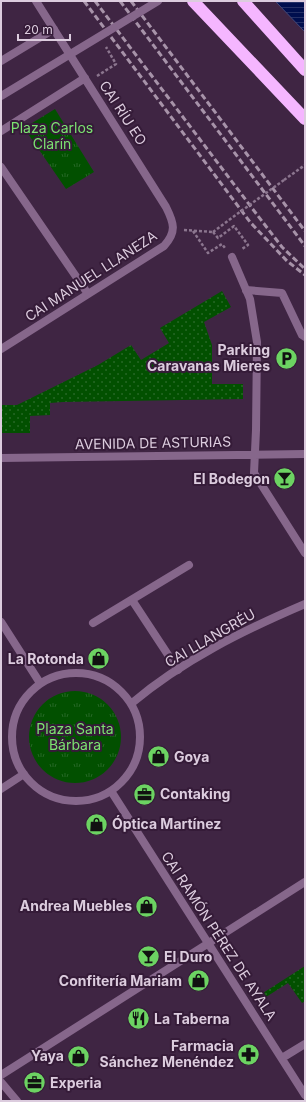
<svg xmlns="http://www.w3.org/2000/svg" width="306" height="1102" viewBox="0 0 306 1102" font-family="Inter,sans-serif">
<style>
.grass{fill:url(#grass-tufts)}
.garden{fill:url(#garden-dots)}
.water{fill:url(#water-rules);stroke:#424779}
.lines{fill:none;stroke-linecap:round;stroke-linejoin:round}
.path{stroke:#8c768f;stroke-width:2.5;stroke-dasharray:3 2;stroke-linecap:butt}
.lane{stroke:#86678b;stroke-width:8}
.street{stroke:#86678b;stroke-width:8}
.highway{stroke:#f5b6ff;stroke-width:12}
.rail{stroke:#a793a9;stroke-width:3;stroke-dasharray:6 3;stroke-linecap:butt}
.path-bridge{stroke:#8c768f;stroke-width:2.5;stroke-dasharray:3 2;stroke-linecap:butt}
.street-bridge{stroke:#86678b;stroke-width:8}
.labels{text-anchor:middle;stroke-width:4;stroke-linejoin:round;paint-order:stroke}
.street-label{font-size:14px;fill:#dcccde;stroke:#351b38}
.park-label{font-size:14px;fill:#7ce271;stroke:#351b38}
.poi-label{font-size:14px;font-weight:bold;fill:#dcccde;stroke:#351b38;text-anchor:end}
</style>
<defs>
<pattern id="grass-tufts" width="24" height="20" patternUnits="userSpaceOnUse"><rect width="24" height="20" fill="#025000"/><path d="M3 7l-1-3M5 7V3M7 7l1-3M15 17l-1-3M17 17v-4M19 17l1-3" fill="none" stroke="#266825"/></pattern>
<pattern id="garden-dots" width="8" height="8" patternUnits="userSpaceOnUse"><rect width="8" height="8" fill="#025000"/><path d="M2 2h.1M6 6h.1" fill="none" stroke="#266825" stroke-width="1.8" stroke-linecap="round"/></pattern>
<pattern id="water-rules" width="6" height="5" patternUnits="userSpaceOnUse"><rect width="6" height="5" fill="#000e4e"/><path d="M0 2.5h6" fill="none" stroke="#253067"/></pattern>
</defs>
<rect width="100%" height="100%" fill="#3f2543"/>
<path class="grass" d="M55,109L94,172L66,189L24,128Z
M29 737a46 46 0 1 1 92 0a46 46 0 1 1-92 0Z"/>
<path class="garden" d="M222,291L231,307L204,322L212,345V384H243V399L63,402L50,403V415L30,416V433H1V405H17L98,365L131,345L141,360L169,343L160,328Z
M305,966V1001L302,1003L288,983L266,997L263,993Z"/>
<path class="water" d="M275,1H305V32L276,2Z"/>
<g class="lines">
<path class="path" d="M97,76L116,64L106,47
M284,180L305,165
M184,230L213,232
M193,231L208,253L222,244L225,248
M213,232L218,238L234,226L248,245L242,249
M213,232L233,217"/>
<path class="lane" d="M246,290L282,293L302,335L305,337
M132,600L178,670
M93,623L189,565"/>
<path class="street" d="M1,61L54,29
M1,131L85,78
M1,167L88,294
M232,257L250,299L257,342L256,430L254,473L305,553
M1,349L164,246C177,232 174,223 166,207L36,1
M1,458L305,454
M1,622L40,683
M12 737a64 64 0 1 1 128 0a64 64 0 1 1-128 0Z
M132,703C183,660 244,630 305,604
M1,789L24,774
M111,791L305,1095
M282,1058L305,1044
M1,1075L305,882
M1,1082L17,1101"/>
<path class="highway" d="M193,1L305,119
M243,1L305,70"/>
<path class="rail" d="M84,1L250,222L287,261L305,275
M95,1L258,216L282,247L305,269
M120,1L305,246
M131,1L305,231"/>
<path class="path-bridge" d="M233,217L284,180"/>
<path class="street-bridge" d="M1,96L158,1"/>
</g>
<defs>
<symbol id="parking-disc" viewBox="-11 -11 22 22"><circle r="9.5" fill="#6cd362" stroke="#351b38"/><path d="M-3.5-5.5H1a3.5 3.5 0 0 1 0 7H-1V5.5H-3.5ZM-1-3.4V-.6H.8a1.4 1.4 0 0 0 0-2.8Z" fill="#111"/></symbol>
<symbol id="bar-disc" viewBox="-11 -11 22 22"><circle r="9.5" fill="#6cd362" stroke="#351b38"/><path d="M-6-5H6L.8 .8V4.5H3.5V6h-7V4.5H-.8V.8Z" fill="#111"/></symbol>
<symbol id="shop-disc" viewBox="-11 -11 22 22"><circle r="9.5" fill="#6cd362" stroke="#351b38"/><path d="M-5-2.5h2.3a2.7 3.5 0 0 1 5.4 0H5L5.5 6h-11ZM-1.5-2.5h3a1.5 2.3 0 0 0-3 0Z" fill="#111"/></symbol>
<symbol id="office-disc" viewBox="-11 -11 22 22"><circle r="9.5" fill="#6cd362" stroke="#351b38"/><path d="M-6-3h4V-5.5h4V-3h4V5H-6ZM-1-4.5V-3h2v-1.5ZM-6 0V1H6V0Z" fill="#111"/></symbol>
<symbol id="restaurant-disc" viewBox="-11 -11 22 22"><circle r="9.5" fill="#6cd362" stroke="#351b38"/><path d="M-5-6h1v4h1v-4h1v4h1v-4h1v5L-1.5 .5V6h-2V.5L-5-1ZM5-6V6H3V1.5H1.5Q1.5-4 5-6Z" fill="#111"/></symbol>
<symbol id="pharmacy-disc" viewBox="-11 -11 22 22"><circle r="9.5" fill="#6cd362" stroke="#351b38"/><path d="M-2-6h4v4h4v4h-4v4h-4v-4h-4v-4h4Z" fill="#111"/></symbol>
</defs>
<g fill-rule="evenodd">
<use href="#parking-disc" x="274" y="346" width="25" height="25"/>
<use href="#bar-disc" x="272" y="466" width="25" height="25"/>
<use href="#shop-disc" x="86" y="646" width="25" height="25"/>
<use href="#shop-disc" x="146" y="744" width="25" height="25"/>
<use href="#office-disc" x="132" y="782" width="25" height="25"/>
<use href="#shop-disc" x="84" y="812" width="25" height="25"/>
<use href="#shop-disc" x="134" y="894" width="25" height="25"/>
<use href="#bar-disc" x="136" y="944" width="25" height="25"/>
<use href="#shop-disc" x="186" y="968" width="25" height="25"/>
<use href="#restaurant-disc" x="126" y="1006" width="25" height="25"/>
<use href="#pharmacy-disc" x="236" y="1042" width="25" height="25"/>
<use href="#shop-disc" x="66" y="1044" width="25" height="25"/>
<use href="#office-disc" x="22" y="1070" width="25" height="25"/>
</g>
<g class="labels">
<g class="street-label">
<text transform="translate(123 113) rotate(57)" y="5">CAI RÍU EO</text>
<text transform="translate(91 276) rotate(-33)" y="5">CAI MANUEL LLANEZA</text>
<text transform="translate(153 443) rotate(-1)" y="5">AVENIDA DE ASTURIAS</text>
<text transform="translate(210 638) rotate(-30)" y="5">CAI LLANGRÉU</text>
<text transform="translate(219 936) rotate(57)" y="5">CAI RAMÓN PÉREZ DE AYALA</text>
</g>
<g class="park-label">
<text x="52" y="133">Plaza Carlos<tspan x="52" dy="16">Clarín</tspan></text>
<text x="75" y="734">Plaza Santa<tspan x="75" dy="16">Bárbara</tspan></text>
</g>
<g class="poi-label">
<text x="270" y="355">Parking<tspan x="270" dy="16">Caravanas Mieres</tspan></text>
<text x="270" y="484">El Bodegon</text>
<text x="84" y="664">La Rotonda</text>
<text x="174" y="762" text-anchor="start">Goya</text>
<text x="160" y="799" text-anchor="start">Contaking</text>
<text x="112" y="829" text-anchor="start">Óptica Martínez</text>
<text x="132" y="911">Andrea Muebles</text>
<text x="164" y="962" text-anchor="start">El Duro</text>
<text x="182" y="986">Confitería Mariam</text>
<text x="154" y="1024" text-anchor="start">La Taberna</text>
<text x="234" y="1051">Farmacia<tspan x="234" dy="16">Sánchez Menéndez</tspan></text>
<text x="64" y="1061">Yaya</text>
<text x="50" y="1088" text-anchor="start">Experia</text>
</g>
</g>
<rect width="306" height="1102" fill="none" stroke="#dcccde" stroke-width="4"/>
<path d="M18 34v6h52v-6" fill="none" stroke="#dcccde" stroke-width="2"/>
<text x="24" y="34" font-size="12" fill="#dcccde" stroke="#351b38" stroke-width="3" paint-order="stroke">20 m</text>
</svg>
